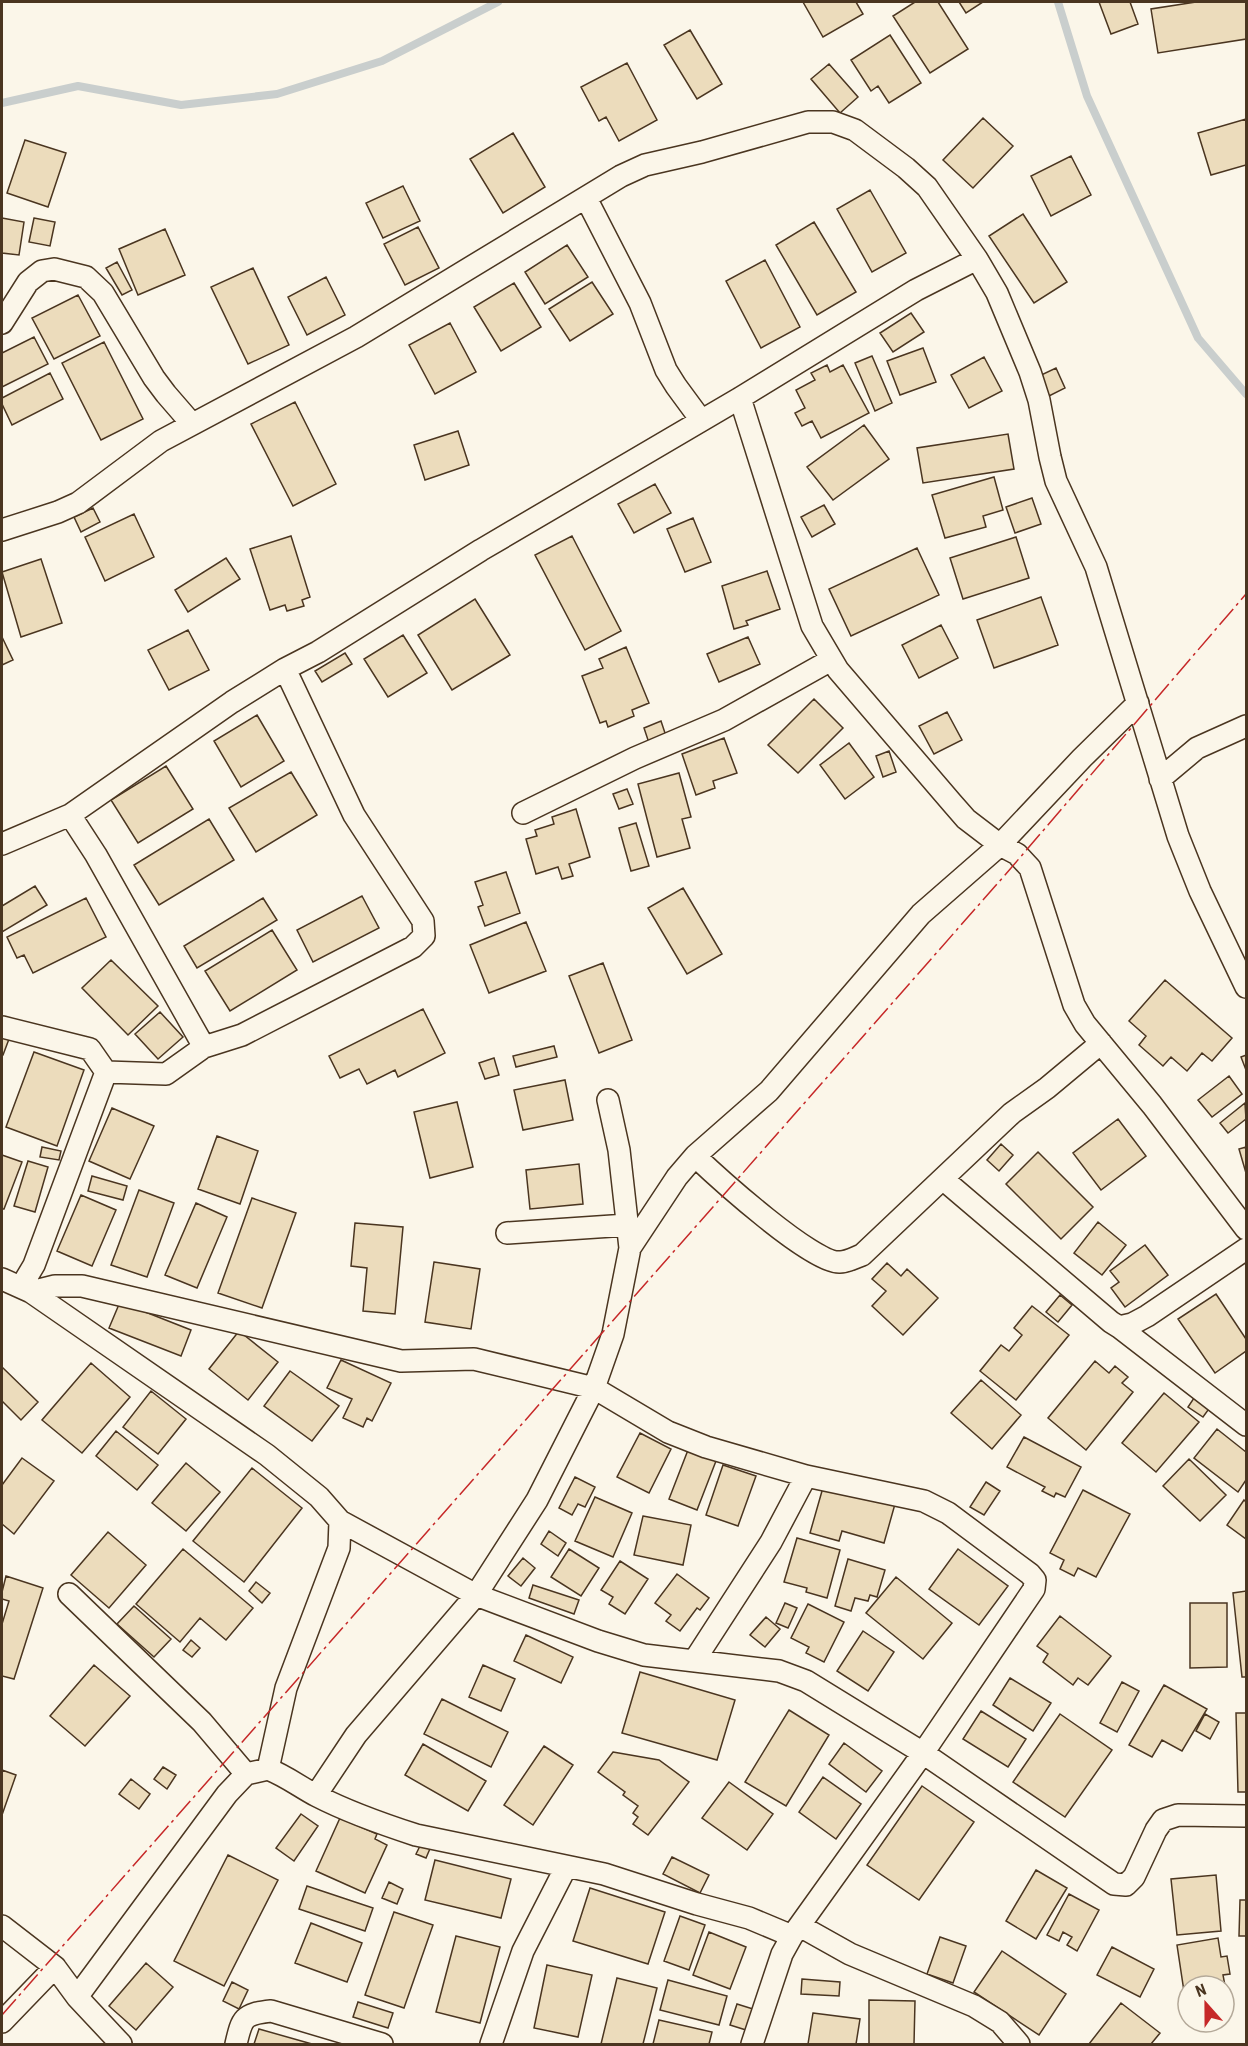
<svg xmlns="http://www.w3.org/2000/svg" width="1248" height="2046" viewBox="0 0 1248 2046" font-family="'Roboto Condensed',sans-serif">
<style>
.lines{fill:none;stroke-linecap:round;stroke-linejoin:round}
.stream{stroke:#c9cecd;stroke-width:8}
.building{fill:#ecdcbc;stroke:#4a3520;stroke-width:1.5}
.street-casing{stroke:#4a3520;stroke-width:24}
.street{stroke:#fbf6e9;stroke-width:21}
.power{stroke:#c62828;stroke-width:1.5;stroke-dasharray:21 4.5 3 4.5;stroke-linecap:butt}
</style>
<rect width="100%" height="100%" fill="#fbf6e9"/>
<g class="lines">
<path class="stream" d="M1058,2L1087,96L1198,338L1246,394
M2,103L78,86L181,105L277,94L382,61L498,2"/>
</g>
<path class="building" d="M803,2H856L863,14L823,37Z
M915,2H938L968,49L930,73L893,16Z
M959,2H983L966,13Z
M1099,2H1130L1138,24L1111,34Z
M1196,2H1246V39L1158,53L1151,9Z
M690,30L722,84L697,99L664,45Z
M890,35L921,83L889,103L878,86L871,91L851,60Z
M627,63L657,120L619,141L606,117L599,121L581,87Z
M829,64L858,97L840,113L811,79Z
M983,118L1013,146L973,188L943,160Z
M1246,119V165L1211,175L1198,133Z
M513,133L545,187L503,213L470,159Z
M25,140L66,153L48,207L7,193Z
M1071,156L1091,195L1051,216L1031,176Z
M403,186L420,221L383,238L366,203Z
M870,190L906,253L872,272L837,209Z
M1023,214L1067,282L1034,303L989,236Z
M2,218L24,222L19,255L2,253Z
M34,218L55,222L50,246L29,242Z
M814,222L856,292L817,315L776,245Z
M418,227L439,268L405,285L384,244Z
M165,229L185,275L138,295L119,249Z
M567,245L588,277L545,304L525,272Z
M765,260L800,327L761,348L726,281Z
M117,262L132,290L122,295L106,268Z
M253,268L289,345L248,364L211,287Z
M326,277L345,315L307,335L288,297Z
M592,282L613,314L570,341L549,309Z
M514,283L541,327L501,351L474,307Z
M78,295L100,336L54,359L32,318Z
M911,313L924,332L893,352L880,333Z
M450,323L476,372L435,394L409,345Z
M34,337L48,364L2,387V353Z
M104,342L143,419L101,440L62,363Z
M923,348L936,382L900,395L887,361Z
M872,356L892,403L875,411L855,363Z
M984,357L1002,391L969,408L951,375Z
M827,365L830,372L843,365L869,413L821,438L812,421L802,426L795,413L805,408L796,390L815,380L811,373Z
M1056,368L1065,388L1049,396L1039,376Z
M50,373L63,399L12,425L2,404V398Z
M295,402L336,484L293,506L251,424Z
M864,425L889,459L833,500L807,467Z
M458,431L469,465L425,480L414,445Z
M1008,434L1014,469L923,483L917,448Z
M994,477L1003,510L983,516L986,527L945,538L932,495Z
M655,484L671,513L634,533L618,504Z
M1032,498L1041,524L1015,533L1006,507Z
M824,505L835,524L812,537L801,517Z
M93,508L100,522L81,532L74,517Z
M134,514L154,557L105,581L85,537Z
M693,518L711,562L685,572L667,529Z
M291,536L310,597L302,600L304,606L287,611L285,605L270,610L250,549Z
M572,536L621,631L585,650L535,555Z
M1016,537L1029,578L963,599L950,558Z
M917,548L939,595L851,636L829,589Z
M226,558L240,579L188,612L175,590Z
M41,559L62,623L21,637L2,572Z
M767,571L780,609L746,621L748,625L734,629L722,586Z
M1041,597L1058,645L994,668L977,620Z
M475,599L510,655L452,690L418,635Z
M941,625L958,658L919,678L902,645Z
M188,630L209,670L169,690L148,650Z
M403,635L427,673L388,697L364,659Z
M2,637L13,660L2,665Z
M748,637L760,664L719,682L707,654Z
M626,647L649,703L632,710L634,716L608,727L606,721L600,723L582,676L603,668L599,659Z
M345,653L352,664L322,682L315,671Z
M814,699L843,728L798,773L768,745Z
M947,712L962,740L934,754L919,726Z
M257,715L284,761L241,787L214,741Z
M661,721L666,736L649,743L644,728Z
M724,738L737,773L713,781L715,788L696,795L682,754Z
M849,743L874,777L845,799L820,765Z
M889,751L896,772L883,777L876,756Z
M166,766L193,809L138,843L111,800Z
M291,772L317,815L256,852L229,808Z
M679,773L691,817L682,819L690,848L657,857L638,784Z
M627,789L633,804L619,809L613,794Z
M576,809L590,857L569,864L573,876L562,879L558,867L536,874L526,839L537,836L535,830L554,824L552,817Z
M209,819L234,860L159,905L134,865Z
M636,823L649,866L631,871L619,828Z
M506,872L520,913L485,926L478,907L483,905L475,882Z
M35,886L47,905L2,932V906Z
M683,888L722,954L687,974L648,908Z
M362,896L379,928L313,962L297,930Z
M86,898L106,937L33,973L24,955L17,958L7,937Z
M263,898L277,920L197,968L184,946Z
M526,922L546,971L489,993L470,945Z
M272,930L297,970L230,1011L205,971Z
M111,960L158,1006L128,1035L82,988Z
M603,963L632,1040L599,1053L569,976Z
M1165,980L1232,1038L1212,1061L1202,1053L1187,1071L1171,1057L1163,1066L1139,1045L1146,1036L1129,1021Z
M423,1009L445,1053L398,1077L395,1070L367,1084L359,1069L340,1078L329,1056Z
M160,1012L183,1037L158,1059L135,1034Z
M2,1037L9,1039L3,1055H2Z
M554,1046L557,1057L516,1067L513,1056Z
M34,1052L84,1070L57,1146L6,1127Z
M1246,1055V1070L1241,1057Z
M494,1058L499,1075L485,1079L479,1063Z
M1229,1076L1242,1094L1212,1117L1198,1100Z
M565,1080L573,1120L523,1130L514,1090Z
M457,1102L473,1167L430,1178L414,1112Z
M1245,1103L1246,1119L1228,1133L1220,1123Z
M112,1108L154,1126L130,1179L89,1161Z
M1118,1119L1146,1156L1101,1190L1073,1153Z
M217,1136L258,1151L240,1204L198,1189Z
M1001,1144L1013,1155L999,1171L987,1160Z
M42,1147L61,1151L59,1160L40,1157Z
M1246,1147V1173L1239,1149Z
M1038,1152L1093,1207L1061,1239L1006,1184Z
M2,1155L22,1162L4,1209H2Z
M28,1161L48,1167L35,1212L14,1206Z
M579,1164L583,1204L530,1209L526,1170Z
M92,1176L127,1186L123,1200L88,1191Z
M139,1190L174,1203L147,1277L111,1265Z
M81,1195L116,1210L92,1266L57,1251Z
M252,1198L296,1213L262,1308L218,1293Z
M196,1203L227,1217L197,1288L165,1275Z
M1098,1222L1126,1245L1102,1275L1074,1253Z
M355,1223L403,1227L395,1314L363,1311L367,1268L351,1266Z
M1145,1245L1168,1275L1125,1307L1111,1288L1119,1282L1110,1271Z
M434,1262L480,1269L471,1329L425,1322Z
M887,1263L901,1276L907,1269L938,1298L903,1335L872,1306L886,1291L872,1279Z
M1216,1294L1246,1339V1351L1215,1373L1178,1319Z
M1060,1295L1072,1305L1058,1322L1046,1312Z
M120,1302L191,1330L181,1356L109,1328Z
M1032,1306L1069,1335L1016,1400L980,1371L1001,1345L1009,1351L1022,1335L1014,1328Z
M239,1331L278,1362L248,1400L209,1369Z
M341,1360L391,1383L372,1421L367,1418L363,1427L343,1418L352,1399L327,1388Z
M1095,1361L1109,1373L1115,1366L1128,1377L1122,1383L1133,1392L1086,1450L1048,1418Z
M91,1363L130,1397L82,1453L42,1420Z
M2,1367L38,1402L21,1420L2,1401Z
M290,1371L339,1406L312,1441L264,1406Z
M981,1380L1021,1415L992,1449L951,1413Z
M151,1391L186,1419L158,1454L123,1427Z
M1164,1393L1199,1422L1156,1472L1122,1443Z
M1196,1395L1211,1406L1203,1417L1188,1407Z
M1217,1429L1246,1452V1480L1238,1492L1194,1458Z
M116,1431L158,1465L137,1490L96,1456Z
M640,1433L671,1449L649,1493L617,1477Z
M1024,1437L1081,1467L1065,1497L1056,1493L1054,1497L1042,1491L1045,1487L1007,1467Z
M688,1450L716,1461L697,1510L669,1499Z
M22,1458L54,1481L14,1534L2,1524V1485Z
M1189,1459L1226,1495L1200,1521L1163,1486Z
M186,1463L220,1492L186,1531L152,1503Z
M723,1465L756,1476L738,1526L706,1515Z
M252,1468L302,1508L244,1582L193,1541Z
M575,1477L595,1487L585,1507L578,1504L572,1515L559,1508Z
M986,1482L1000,1491L984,1515L970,1507Z
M824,1484L895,1504L884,1543L842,1531L839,1541L810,1533Z
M1083,1490L1130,1514L1096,1577L1078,1568L1074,1576L1060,1569L1064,1560L1050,1553Z
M595,1497L632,1513L613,1557L575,1541Z
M1244,1500L1246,1502V1539L1227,1525Z
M643,1516L691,1525L683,1565L634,1555Z
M549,1531L566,1543L558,1556L541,1544Z
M108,1532L146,1565L109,1608L71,1575Z
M797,1538L840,1550L827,1598L806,1592L807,1588L784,1582Z
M183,1549L253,1608L226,1640L200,1618L180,1642L136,1604Z
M569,1549L599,1568L581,1596L551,1577Z
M958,1549L1008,1586L979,1625L929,1589Z
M523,1558L535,1568L521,1586L508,1576Z
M848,1559L885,1570L877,1597L870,1595L868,1601L855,1598L851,1611L835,1606Z
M620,1561L648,1579L625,1614L609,1604L613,1597L601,1590Z
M677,1574L709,1598L700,1610L697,1608L680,1631L666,1621L671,1615L655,1603Z
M6,1576L43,1588L14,1679L2,1676V1624L9,1601L2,1599V1592Z
M896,1577L952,1623L923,1659L866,1613Z
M256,1582L270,1593L262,1603L249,1591Z
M533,1585L579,1600L574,1614L529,1598Z
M1246,1591V1677H1242L1233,1593Z
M785,1603L797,1608L788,1628L776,1623Z
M1190,1603H1227V1667L1190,1668Z
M808,1604L844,1622L824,1662L806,1653L809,1647L791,1638Z
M134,1606L171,1639L154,1657L117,1624Z
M1060,1616L1111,1656L1088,1685L1078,1678L1073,1685L1043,1662L1048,1654L1037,1646Z
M766,1617L780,1629L765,1647L750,1635Z
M863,1631L894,1652L868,1691L837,1671Z
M526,1635L573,1657L561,1683L514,1661Z
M191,1640L200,1648L192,1657L183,1650Z
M94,1665L130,1696L85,1746L50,1716Z
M483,1665L515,1679L501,1711L469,1697Z
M640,1672L735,1700L717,1760L622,1733Z
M1010,1678L1051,1703L1033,1731L993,1705Z
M1122,1682L1139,1691L1117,1732L1100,1723Z
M1164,1685L1207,1709L1182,1751L1162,1740L1152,1757L1129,1745Z
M442,1699L508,1732L491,1767L424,1734Z
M789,1710L829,1735L786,1806L745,1782Z
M981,1711L1026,1739L1008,1767L963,1739Z
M1236,1713H1246V1792H1238Z
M1060,1714L1112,1750L1065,1817L1013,1782Z
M1205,1714L1219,1722L1210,1739L1196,1731Z
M844,1743L882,1771L866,1792L829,1764Z
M423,1744L486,1781L468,1811L405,1775Z
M544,1746L573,1765L533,1825L504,1805Z
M613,1752L659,1760L689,1782L648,1835L633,1824L638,1817L633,1813L638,1806L623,1795L625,1792L598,1772Z
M163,1767L176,1775L167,1789L154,1779Z
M2,1770L16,1775L2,1815Z
M823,1777L861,1804L836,1839L799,1812Z
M131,1779L150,1794L139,1809L119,1794Z
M729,1782L773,1814L747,1850L702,1818Z
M922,1786L974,1822L919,1900L867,1865Z
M301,1814L318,1826L294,1861L276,1848Z
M340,1818L377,1834L375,1839L387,1845L365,1893L316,1871Z
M423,1840L432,1844L426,1858L416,1854Z
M228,1855L278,1880L224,1986L174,1961Z
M672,1857L709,1875L700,1893L663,1874Z
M435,1860L511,1879L501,1918L425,1900Z
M1036,1870L1067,1888L1036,1939L1006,1921Z
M1216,1875L1221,1931L1177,1935L1171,1879Z
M389,1882L403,1889L397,1904L382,1898Z
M307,1886L373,1908L365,1931L299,1909Z
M590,1888L665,1912L648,1964L573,1941Z
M1069,1894L1099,1910L1077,1951L1067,1945L1072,1937L1063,1932L1059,1941L1047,1935Z
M1240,1900H1246V1936H1239Z
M394,1912L433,1925L404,2008L365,1995Z
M680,1916L705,1925L689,1970L664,1961Z
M311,1923L362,1943L347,1982L295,1963Z
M709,1932L746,1947L730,1989L693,1975Z
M456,1936L500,1947L480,2023L436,2012Z
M940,1937L966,1946L953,1983L927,1974Z
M1218,1938L1221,1957L1227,1956L1230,1974L1223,1975L1226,1991H1224V1986H1188V1997L1185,1998L1177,1945Z
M1112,1947L1154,1969L1140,1997L1097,1975Z
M1002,1951L1066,1994L1039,2035L974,1992Z
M146,1963L173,1987L136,2030L109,2006Z
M547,1965L592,1975L578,2037L534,2028Z
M617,1978L657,1988L643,2044H601Z
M802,1979L840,1982L839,1996L801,1994Z
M668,1980L727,1996L719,2025L660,2010Z
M232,1982L248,1990L239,2009L223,2001Z
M869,2000L915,2001L914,2044H869Z
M358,2002L393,2013L388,2028L353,2017Z
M1121,2003L1160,2033L1151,2044H1089Z
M737,2004L753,2009L746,2030L730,2025Z
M813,2013L860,2019L856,2044H808Z
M659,2020L712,2032L709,2044H653Z
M259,2029L312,2044H254Z"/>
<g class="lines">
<defs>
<path id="street" d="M586,198L640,303L666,370L676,386L701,420
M2,323L28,282L42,271L54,269L86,277L103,293L154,378L166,394L192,424
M740,398L812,626L838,670L952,803L966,819L1000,845L1017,854L1030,868L1074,1005L1085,1024L1152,1105L1246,1229
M2,530L58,512L78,503L161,441L356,337L621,176L645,165L702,152L808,122H833L855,130L906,168L927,187L977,259L997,293L1030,372L1039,400L1050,457L1056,481L1096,567L1178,836L1200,891L1246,987
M1160,779L1197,748L1246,726
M523,813L635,758L724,720L831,660
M70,815L232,702L285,669L318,652L481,550L740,398L916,290L977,259
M2,844L70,815L96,855L204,1047
M2,1027L90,1049L106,1072L166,1074L204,1047L242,1035L413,947L424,936L423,921L354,815L285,669
M695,1156L769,1091L921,914L1000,845L1082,758L1138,703
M944,1180L1111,1322L1119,1327L1132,1324L1147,1316L1246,1249
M507,1233L627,1225
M630,1248L677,1177L695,1156C717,1177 814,1265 840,1262C847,1262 856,1257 862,1255L1012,1113L1047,1088L1101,1043
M2,1279L31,1292L267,1455L319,1497L340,1521L476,1595L598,1641L644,1655L779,1671L806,1681L923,1753L1114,1884L1126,1885L1134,1877L1156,1830L1163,1820L1178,1815L1246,1816
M21,1287L34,1265L106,1072
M31,1292L55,1286H82L401,1361L474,1359L594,1388L668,1432L706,1447L806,1476L924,1501L948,1513L1030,1574L1035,1580L1034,1589L923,1753L792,1936L782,1954L752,2044
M1119,1327L1246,1425
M69,1594L202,1722L246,1774
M694,1661L771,1542L806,1476
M268,1769C286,1776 300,1787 317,1796C348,1812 382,1824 416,1835L604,1874L697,1904L749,1918L792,1936
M316,1795L356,1735L476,1595L537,1500L594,1388L613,1334L630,1248L619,1150L608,1100
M2,1926L55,1967L77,1997L121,2044
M800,1926L850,1954L974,2006L1000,2022L1019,2044
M77,1997L227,1794L246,1774L268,1769L286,1688L339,1548L340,1521
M2,2022L55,1967
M236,2044C242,2018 243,2014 271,2011L382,2044
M491,2044L523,1951L566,1867"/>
</defs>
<use href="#street" class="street-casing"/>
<use href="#street" class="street"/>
<path class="power" d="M2,2015L1005,875L1246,594"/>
</g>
<rect width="1248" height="2046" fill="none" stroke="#4a3520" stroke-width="6"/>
<g transform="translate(1206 2004) rotate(339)"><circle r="28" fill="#fbf6e9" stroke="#b4a999" stroke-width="1.5"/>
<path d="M0-4.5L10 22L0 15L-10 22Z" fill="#c62828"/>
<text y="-9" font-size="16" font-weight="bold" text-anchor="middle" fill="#4a3520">N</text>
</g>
</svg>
